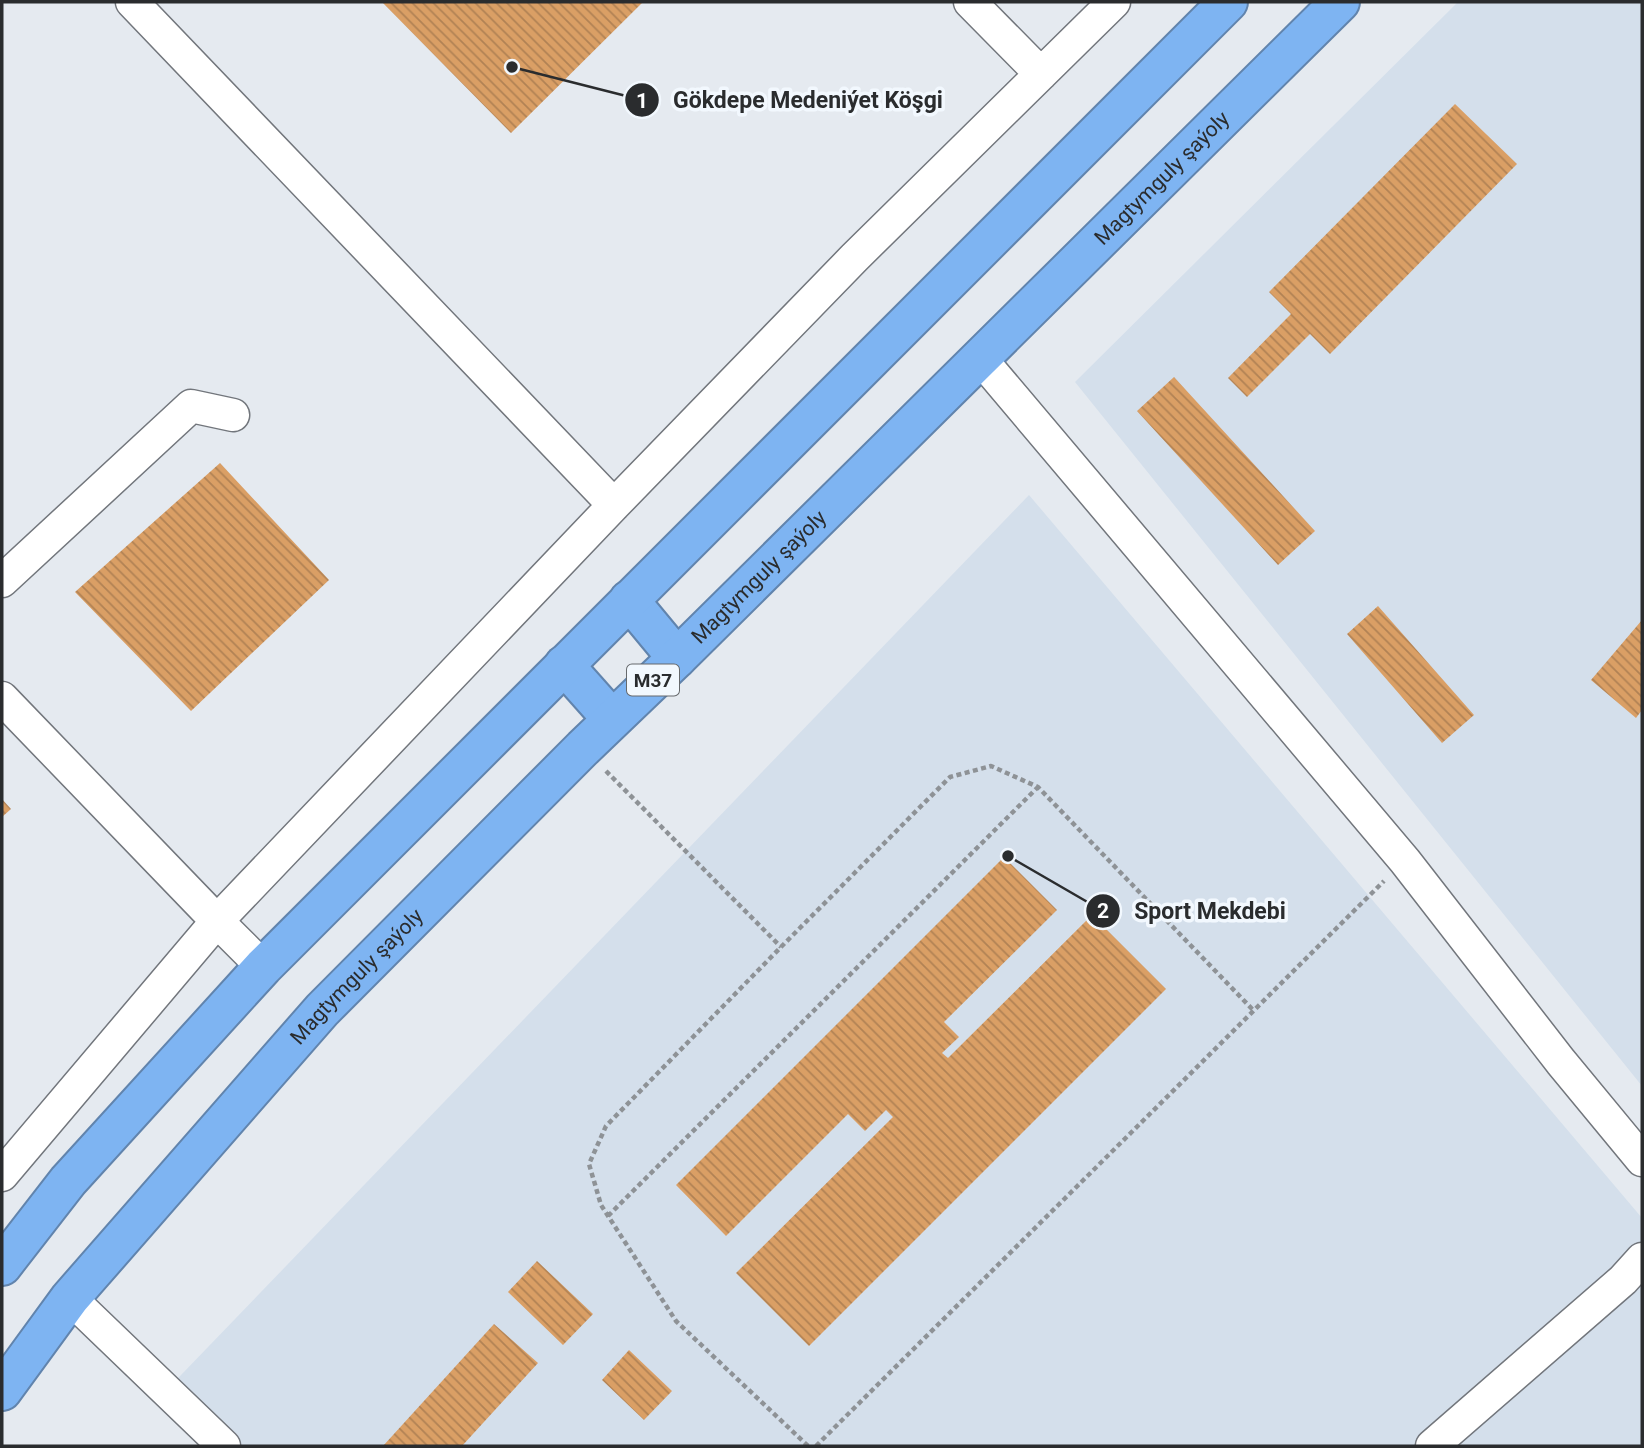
<svg xmlns="http://www.w3.org/2000/svg" width="1644" height="1448" viewBox="0 0 1644 1448" font-family="Roboto,sans-serif">
<style>
.built{fill:#d4dfeb}
.building{fill:url(#building-back-hatch)}
.lines{fill:none;stroke-linecap:round;stroke-linejoin:round}
.minor-casing{stroke:#72767c;stroke-width:35}
.highway-casing{stroke:#6184ad;stroke-width:42}
.path{stroke:#8e9296;stroke-width:4.5;stroke-dasharray:5 3.5;stroke-linecap:butt}
.minor{stroke:#fff;stroke-width:32}
.highway{stroke:#7eb4f2;stroke-width:38}
.labels{text-anchor:middle;stroke-width:7;stroke-linejoin:round;paint-order:stroke}
.shield{fill:#f2f8fe;stroke:#66696c;stroke-width:2}
.shield-label{font-size:19px;font-weight:bold;fill:#2a2c2e}
.street-label{font-size:21px;fill:#2a2c2e;stroke:#f2f8fe}
.leader{fill:none;stroke:#2a2c2e;stroke-width:2.5}
.callout-dot{fill:#2a2c2e;stroke:#f2f8fe;stroke-width:2.5}
.mark-label{font-size:21px;text-anchor:middle;font-weight:bold;fill:#fff}
.callout-label{font-size:23px;text-anchor:middle;font-weight:bold;fill:#2a2c2e;stroke:#f2f8fe;stroke-width:7;stroke-linejoin:round;paint-order:stroke}
</style>
<defs>
<pattern id="building-back-hatch" width="6" height="6" patternUnits="userSpaceOnUse" patternTransform="scale(1.75)"><rect width="6" height="6" fill="#da9f65"/><path d="M-1 5l2 2M0 0l6 6M5-1l2 2" fill="none" stroke="#b18254"/></pattern>
</defs>
<rect width="100%" height="100%" fill="#e5eaf0"/>
<path class="built" d="M1458,2H1642V1086L1075,382Z
M1029,495L1642,1218V1446H200L155,1402Z"/>
<path class="building" d="M382,2H643L511,133Z
M1455,104L1517,164L1330,354L1310,334L1247,397L1228,378L1291,314L1269,292Z
M1174,377L1315,531L1278,565L1137,411Z
M220,463L329,580L191,711L75,592Z
M1378,606L1474,715L1442,743L1347,634Z
M1642,620V710L1636,718L1591,680Z
M2,799L11,809L2,817Z
M1004,857L1057,910L944,1022L959,1037L942,1053L948,1058L1092,915L1166,989L809,1346L736,1273L893,1117L886,1110L865,1131L848,1114L726,1236L676,1185Z
M537,1261L593,1314L563,1345L508,1292Z
M494,1324L538,1363L462,1446H383Z
M629,1350L672,1391L644,1420L602,1380Z"/>
<g class="lines">
<defs>
<path id="minor" d="M132,2L614,505
M970,2L1041,74
M980,358L1405,861L1561,1062L1642,1160
M2,581L191,406L233,415
M2,698L217,921L614,505L854,258L1114,2
M2,1175L217,921L263,967
M70,1298L224,1446
M1432,1446L1623,1280L1642,1259"/>
<g id="highway">
<path d="M629,600L677,658"/>
<path d="M564,665L612,719"/>
<path d="M2,1266L68,1181L263,967L1228,2"/>
<path id="s1" d="M2,1391L70,1298L322,1010L583,748L677,658L1340,2"/>
</g>
</defs>
<use href="#minor" class="minor-casing"/>
<use href="#highway" class="highway-casing"/>
<path class="path" d="M606,771L781,947
M608,1216L1038,787
M808,1446L676,1321L601,1205L589,1164L606,1126L781,947L950,777L991,766L1038,787L1254,1011
M816,1446L1384,881"/>
<use href="#minor" class="minor"/>
<use href="#highway" class="highway"/>
</g>
<g class="labels">
<rect class="shield" x="627" y="664.5" width="52" height="31" rx="5"/>
<g class="shield-label">
<text x="653" y="687">M37</text>
</g>
<g class="street-label">
<text dy="7" stroke="none"><textPath href="#s1" startOffset="1680">Magtymguly şaýoly</textPath></text>
<text dy="7" stroke="none"><textPath href="#s1" startOffset="1113">Magtymguly şaýoly</textPath></text>
<text dy="7" stroke="none"><textPath href="#s1" startOffset="546">Magtymguly şaýoly</textPath></text>
</g>
</g>
<path class="leader" d="M512 67L642 100M1008 856L1103 911"/>
<g class="callout-dot">
<circle cx="512" cy="67" r="7"/>
<circle cx="1008" cy="856" r="7"/>
<circle cx="642" cy="100" r="18"/>
<circle cx="1103" cy="911" r="18"/>
</g>
<g class="mark-label">
<text x="642" y="108">1</text>
<text x="1103" y="918">2</text>
</g>
<g class="callout-label">
<text x="808" y="108">Gökdepe Medeniýet Köşgi</text>
<text x="1210" y="919">Sport Mekdebi</text>
</g>
<rect width="1644" height="1448" fill="none" stroke="#2a2c2e" stroke-width="7"/>
</svg>
